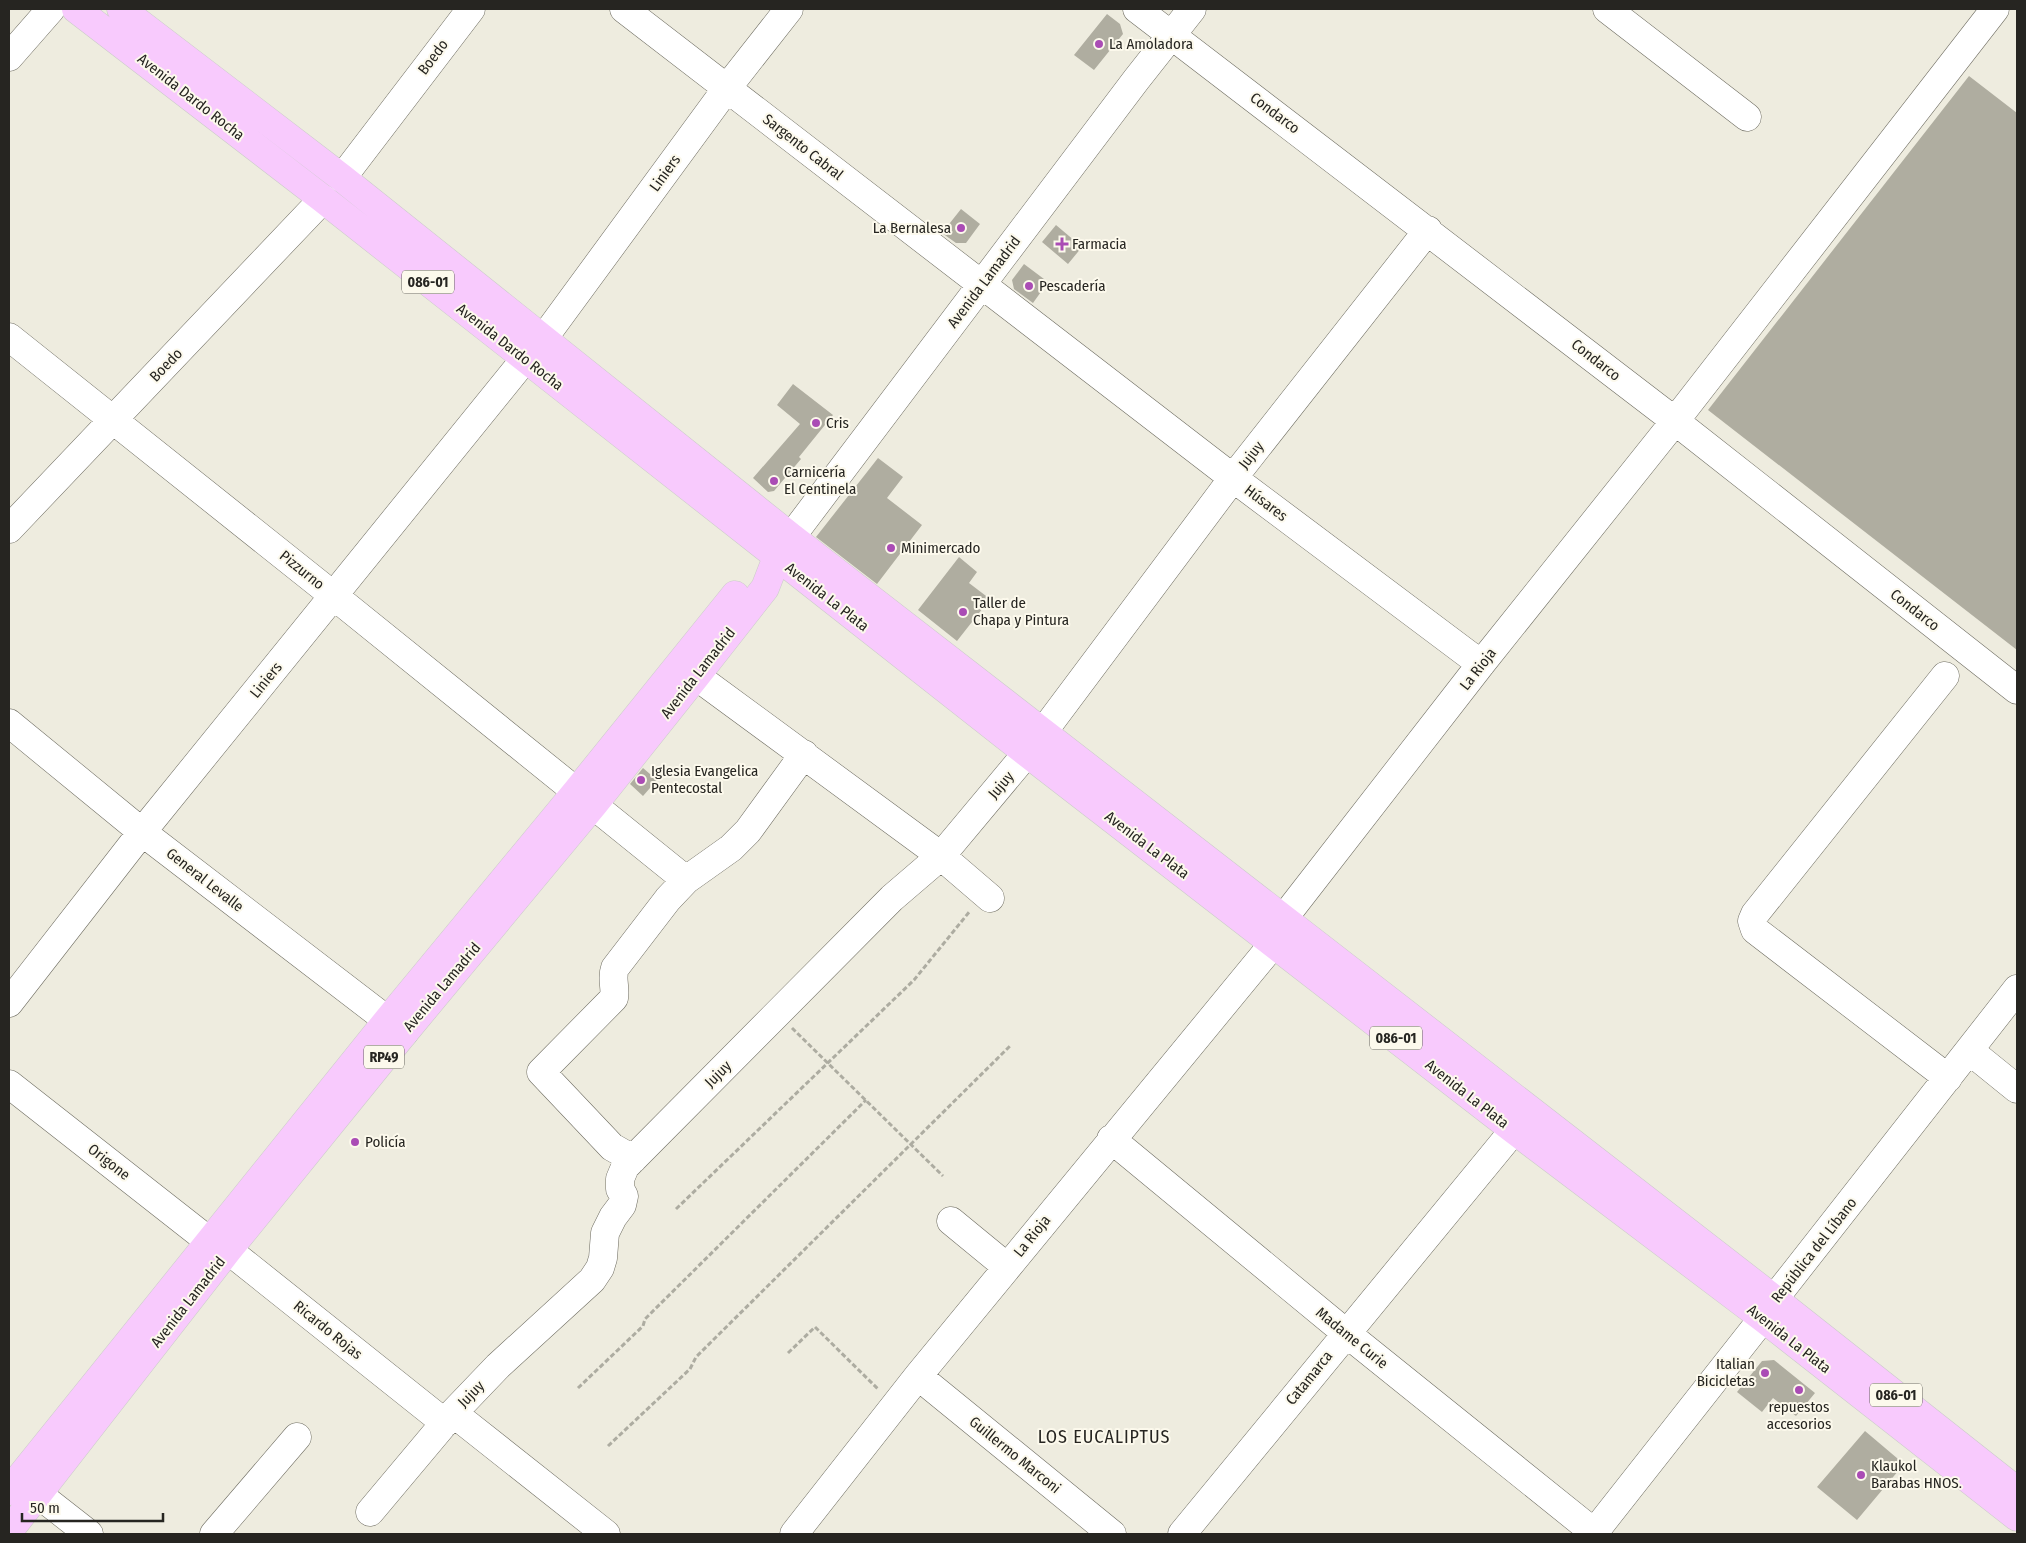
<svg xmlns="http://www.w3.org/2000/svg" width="2026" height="1543" viewBox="0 0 2026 1543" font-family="'Fira Sans Condensed',sans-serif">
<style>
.building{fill:#afada0}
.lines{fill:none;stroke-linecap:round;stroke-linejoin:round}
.minor-casing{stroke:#6e6c61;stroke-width:29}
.major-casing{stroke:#cbcbca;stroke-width:29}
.path{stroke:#adaca1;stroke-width:3;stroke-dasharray:5 2.5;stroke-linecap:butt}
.minor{stroke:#fff;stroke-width:28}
.major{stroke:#f8cafd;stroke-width:28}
.poi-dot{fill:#aa4cb5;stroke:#fcf9ec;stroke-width:2}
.labels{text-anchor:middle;stroke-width:4;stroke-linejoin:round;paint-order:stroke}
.shield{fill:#fcf9ec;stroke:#66655e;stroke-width:1}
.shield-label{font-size:14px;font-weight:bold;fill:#262521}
.poi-label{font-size:15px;fill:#262521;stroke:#fcf9ec;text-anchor:start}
.street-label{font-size:15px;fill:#262521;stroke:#fcf9ec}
.quarter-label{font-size:18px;letter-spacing:1px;fill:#262521;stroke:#fcf9ec}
</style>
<rect width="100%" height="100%" fill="#eeecdf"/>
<path class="building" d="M1107,14L1120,24L1123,34L1094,70L1074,55Z
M1969,76L2017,113V650L1708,410Z
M961,209L980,224L966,243H956L942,233Z
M1056,225L1082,247L1068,264L1042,242Z
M1024,264L1048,282L1033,303L1014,289L1012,280Z
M793,384L833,415L799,457L801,459L774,491L768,492L753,478L800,424L777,405Z
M878,458L903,477L887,498L922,525L877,584L816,537Z
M959,557L977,572L969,583L990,599L957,641L918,610Z
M643,768L657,780L643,796L630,784Z
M1774,1360L1815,1393L1796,1416L1773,1398L1762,1412L1737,1392L1762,1361Z
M1865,1431L1904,1464L1857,1520L1817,1487Z"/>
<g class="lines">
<defs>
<path id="minor" d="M624,9L1233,478L1481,664
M1137,9L1675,421L2017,690
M1607,9L1747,117
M9,57L51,9
M342,178L471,9
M9,337L334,596L686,880
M543,339L727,88L789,9
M9,529L323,199
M791,537L1136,80L1192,9
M696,676L941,856L990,898
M1945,676L1755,914L1752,921L1755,930L1948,1078
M9,723L142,832L404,1033
M1043,732L1233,478L1428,230
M1283,919L1481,664L1675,421L1995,9
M9,1003L142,832L525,359
M1970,1051L2017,1089
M9,1084L209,1241L228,1250L445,1423
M1111,1139L1346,1333L1596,1534
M633,1159L612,1147L541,1072L614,998C616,987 611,979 615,968L668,899L686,880L731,848L748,831L804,754
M951,1221L1007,1267
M918,1376L1112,1534
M453,1413L606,1534
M20,1480L89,1534
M370,1512L453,1413L498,1366L592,1280L600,1268L603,1258L605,1233L613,1217L622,1205L624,1196L620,1189V1179L625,1167L892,898L941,856L1027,753
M214,1534L297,1437
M794,1534L918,1376L1274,943
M1182,1534L1514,1130
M1593,1534L1763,1318L1774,1299L2017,989"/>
<path id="major" d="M76,9L323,199L1027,753L1514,1130L1763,1318L2017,1517
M121,9L342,178L791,537L1774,1299L2017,1491
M9,1491L387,1021L577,791L735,595
M9,1531L228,1250L404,1033L594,804L696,676L765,588L777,557L787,543"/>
</defs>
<use href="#minor" class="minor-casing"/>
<use href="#major" class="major-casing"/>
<path class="path" d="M792,1028L943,1176
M676,1209L914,980L970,911
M788,1353L815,1327L878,1389
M578,1388L643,1326L645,1319L866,1100
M608,1446L690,1369L696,1357L1011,1045"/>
<use href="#minor" class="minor"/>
<use href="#major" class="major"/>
</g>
<g class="poi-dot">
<circle cx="1099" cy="44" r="5"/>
<circle cx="961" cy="228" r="5"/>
<path d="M1059.5 236.5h5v5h5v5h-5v5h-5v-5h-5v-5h5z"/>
<circle cx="1029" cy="286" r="5"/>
<circle cx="816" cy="423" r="5"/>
<circle cx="774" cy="481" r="5"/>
<circle cx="891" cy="548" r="5"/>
<circle cx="963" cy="612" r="5"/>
<circle cx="641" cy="780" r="5"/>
<circle cx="355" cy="1142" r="5"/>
<circle cx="1765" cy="1373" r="5"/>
<circle cx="1799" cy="1390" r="5"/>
<circle cx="1861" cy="1475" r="5"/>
</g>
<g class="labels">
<g class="shield">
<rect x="402" y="270.5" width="52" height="23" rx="4"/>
<rect x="1370" y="1026.5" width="52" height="23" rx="4"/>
<rect x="364" y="1045.5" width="40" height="23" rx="4"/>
<rect x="1870" y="1383.5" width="52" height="23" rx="4"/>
</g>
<g class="shield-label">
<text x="428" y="287">086-01</text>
<text x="1396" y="1043">086-01</text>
<text x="384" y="1062">RP49</text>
<text x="1896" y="1400">086-01</text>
</g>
<g class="poi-label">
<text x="1109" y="49">La Amoladora</text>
<text x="951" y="233" text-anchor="end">La Bernalesa</text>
<text x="1072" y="249">Farmacia</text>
<text x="1039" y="291">Pescadería</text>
<text x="826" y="428">Cris</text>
<text x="784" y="477">Carnicería<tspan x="784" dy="17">El Centinela</tspan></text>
<text x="901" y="553">Minimercado</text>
<text x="973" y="608">Taller de<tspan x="973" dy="17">Chapa y Pintura</tspan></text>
<text x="651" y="776">Iglesia Evangelica<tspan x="651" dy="17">Pentecostal</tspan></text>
<text x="365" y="1147">Policía</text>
<text x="1755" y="1369" text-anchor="end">Italian<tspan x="1755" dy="17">Bicicletas</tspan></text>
<text x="1799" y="1412" text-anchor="middle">repuestos<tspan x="1799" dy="17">accesorios</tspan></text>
<text x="1871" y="1471">Klaukol<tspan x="1871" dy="17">Barabas HNOS.</tspan></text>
</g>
<g class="street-label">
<text transform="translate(433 57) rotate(-53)" y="5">Boedo</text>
<text transform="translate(191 97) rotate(38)" y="5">Avenida Dardo Rocha</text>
<text transform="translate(1275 113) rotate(37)" y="5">Condarco</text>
<text transform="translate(803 147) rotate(38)" y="5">Sargento Cabral</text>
<text transform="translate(665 173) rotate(-54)" y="5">Liniers</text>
<text transform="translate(984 282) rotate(-53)" y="5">Avenida Lamadrid</text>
<text transform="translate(510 347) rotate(38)" y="5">Avenida Dardo Rocha</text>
<text transform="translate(1596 360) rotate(38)" y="5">Condarco</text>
<text transform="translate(166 365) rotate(-46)" y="5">Boedo</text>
<text transform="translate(1251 455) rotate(-52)" y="5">Jujuy</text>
<text transform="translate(1266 503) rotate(37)" y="5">Húsares</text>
<text transform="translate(302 570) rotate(39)" y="5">Pizzurno</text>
<text transform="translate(827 597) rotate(38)" y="5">Avenida La Plata</text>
<text transform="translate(1915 610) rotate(38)" y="5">Condarco</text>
<text transform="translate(1478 669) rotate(-52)" y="5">La Rioja</text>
<text transform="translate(698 673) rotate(-52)" y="5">Avenida Lamadrid</text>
<text transform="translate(266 680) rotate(-51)" y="5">Liniers</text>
<text transform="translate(1001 785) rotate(-50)" y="5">Jujuy</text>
<text transform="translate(1147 845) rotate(37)" y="5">Avenida La Plata</text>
<text transform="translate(205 880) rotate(38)" y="5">General Levalle</text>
<text transform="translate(442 987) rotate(-50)" y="5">Avenida Lamadrid</text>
<text transform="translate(718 1074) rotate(-45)" y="5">Jujuy</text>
<text transform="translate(1467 1094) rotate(38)" y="5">Avenida La Plata</text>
<text transform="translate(109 1162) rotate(38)" y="5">Origone</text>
<text transform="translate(1032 1236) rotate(-51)" y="5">La Rioja</text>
<text transform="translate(1814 1250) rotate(-52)" y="5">República del Líbano</text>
<text transform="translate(188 1302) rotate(-52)" y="5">Avenida Lamadrid</text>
<text transform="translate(328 1330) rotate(39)" y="5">Ricardo Rojas</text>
<text transform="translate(1352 1338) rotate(39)" y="5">Madame Curie</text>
<text transform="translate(1789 1339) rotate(38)" y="5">Avenida La Plata</text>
<text transform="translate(1309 1378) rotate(-51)" y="5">Catamarca</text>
<text transform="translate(471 1394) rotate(-46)" y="5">Jujuy</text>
<text transform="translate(1015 1455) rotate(39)" y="5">Guillermo Marconi</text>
</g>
<g class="quarter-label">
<text x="1104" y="1443">LOS EUCALIPTUS</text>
</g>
</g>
<rect width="2026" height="1543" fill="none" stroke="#262521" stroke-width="20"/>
<path d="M22 1513v8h141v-8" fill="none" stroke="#262521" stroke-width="2.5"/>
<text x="30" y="1513" font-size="15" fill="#262521" stroke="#fcf9ec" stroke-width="4" paint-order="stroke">50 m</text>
</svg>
